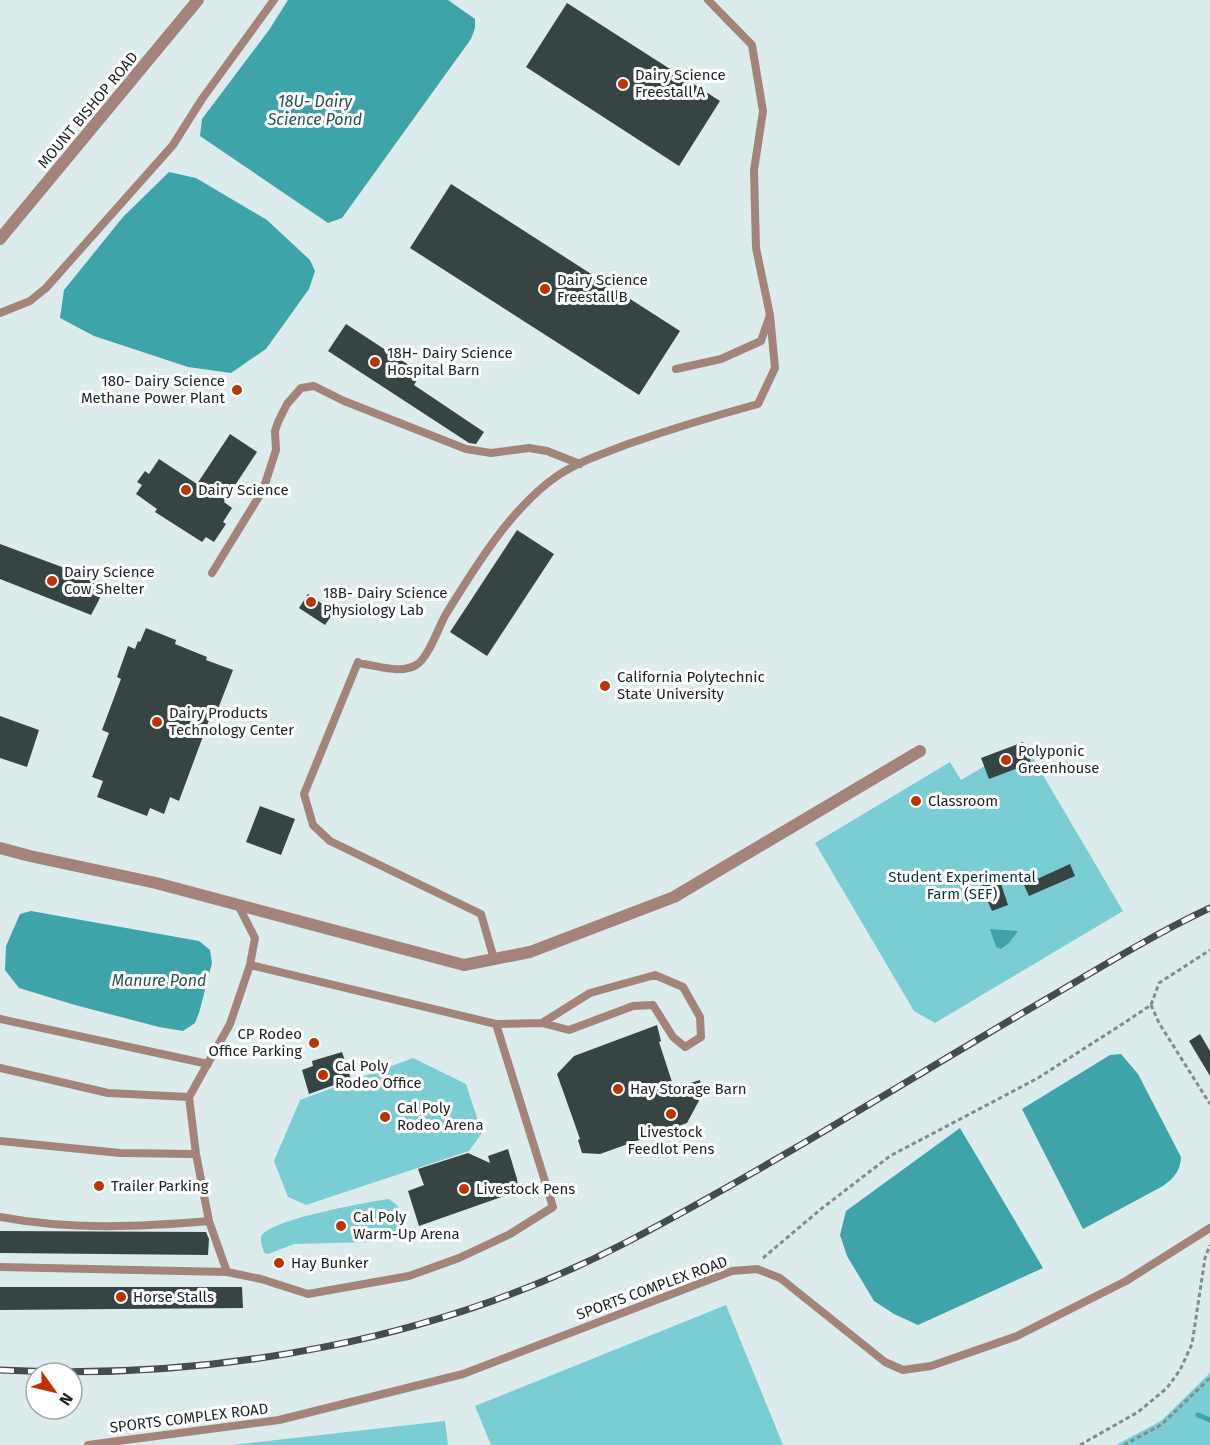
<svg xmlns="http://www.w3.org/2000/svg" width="1210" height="1445" viewBox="0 0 1210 1445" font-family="'Fira Sans',sans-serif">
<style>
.green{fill:#7acdd2}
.water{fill:#3ea4aa}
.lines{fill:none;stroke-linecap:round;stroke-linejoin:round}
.stream{stroke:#3ea4aa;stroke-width:5}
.building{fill:#374444}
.path{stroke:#818c8c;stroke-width:3;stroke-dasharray:4.5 3;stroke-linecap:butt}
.lane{stroke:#a3837a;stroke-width:8}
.street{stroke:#a3837a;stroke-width:12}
.rail-casing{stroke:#444c4c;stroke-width:7}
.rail{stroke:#fff;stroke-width:4.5;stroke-dasharray:14;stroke-linecap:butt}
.poi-dot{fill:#bd3401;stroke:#fff;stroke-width:2}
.labels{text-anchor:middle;stroke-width:6;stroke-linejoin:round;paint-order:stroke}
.poi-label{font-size:15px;fill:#1c2222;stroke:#fff;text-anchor:start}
.street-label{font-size:15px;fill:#1c2222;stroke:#fff}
.park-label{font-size:15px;fill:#043639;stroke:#fff}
.water-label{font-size:16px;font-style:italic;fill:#265255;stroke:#fff}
</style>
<rect width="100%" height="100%" fill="#dcecec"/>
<path class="green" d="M1024,743L1123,911L935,1023L914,1011L815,843L950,762L961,780Z
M413,1058L466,1084L482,1133L469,1151L306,1205L288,1197L274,1161L300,1100Z
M389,1199L398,1206L403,1233L373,1242L294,1244L268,1254L264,1253C263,1248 259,1240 262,1235C274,1219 367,1202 389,1199Z
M726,1305L783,1445H491L475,1406Z
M1210,1373V1445H1116L1161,1421Z
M445,1421L448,1445H232Z"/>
<path class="water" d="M288,0H448L475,19V28L471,39L342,218L328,223L200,136L202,119L269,30Z
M169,172L196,178L267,220L310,260L315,271L309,289L266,349L231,373L188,367L94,336L60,318L64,290L123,217Z
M31,911L199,941L210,950L212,963L199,1013L195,1023L183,1031L159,1027L75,1005L19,988L5,970L6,946L20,914Z
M990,929L1018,931L1009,943L1001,949L996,947Z
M1121,1054L1138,1074L1181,1157C1180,1171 1175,1177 1163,1186L1083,1229L1022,1109L1110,1055Z
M960,1128L1043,1268L918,1325L894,1314L874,1301L847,1256L840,1235L846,1211Z"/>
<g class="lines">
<path class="stream" d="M1198,1415L1210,1420"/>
</g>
<path class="building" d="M567,3L720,101L679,166L526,67Z
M451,184L680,331L639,395L410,248Z
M346,324L421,373L414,385L484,432L476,444L469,443L328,351Z
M230,434L257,452L224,502L232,508L223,522L226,524L214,542L206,537L202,542L155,512L157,509L136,494L142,485L137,482L145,471L149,474L159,459L197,484Z
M517,530L554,554L487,656L450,632Z
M0,544L105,583L99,600L91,615L0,579Z
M308,594L334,612L325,625L299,608Z
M146,628L176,640L175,644L207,657L206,660L233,670L216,714L212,712L179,801L170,797L164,814L150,808L147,816L97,797L103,781L92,777L109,733L102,730L121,679L117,677L128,646L135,649L138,641L140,642Z
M0,716L39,730L27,767L0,758Z
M1023,742L1031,763L989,779L981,758Z
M260,806L295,819L281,855L246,842Z
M1070,864L1075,876L1029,896L1024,885Z
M999,878L1008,905L992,911L981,886Z
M657,1025L661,1041L659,1042L674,1088L700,1080L702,1095L687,1123L600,1154L582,1153L578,1140L580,1139L557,1074L574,1056Z
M1200,1034L1210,1051V1076L1189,1041Z
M342,1052L351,1079L309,1094L302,1070L313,1066L312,1061Z
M508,1149L517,1179L518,1187L513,1193L419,1226L408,1191L424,1185L418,1169L468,1153L490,1163L488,1156Z
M0,1231L206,1232L209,1239L208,1255L0,1253Z
M0,1287H242L243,1308L0,1310Z"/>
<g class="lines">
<path class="path" d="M1151,1005L1159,1023L1210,1104
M763,1258L821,1209L890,1156L1038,1078L1124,1023L1151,1005L1159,983L1210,950
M1080,1445L1138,1412L1167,1388L1180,1370L1192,1344L1205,1258L1210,1245
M1124,1445L1161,1425L1210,1378"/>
<path class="lane" d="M0,313L30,301L46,288L173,145L202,99L274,0
M676,369L721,359L761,341L770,315L756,248L754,170L763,111L752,45L708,0
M212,573L263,490L276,450L275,431L278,422L287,404L301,388L314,386L344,401L466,449L491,453L529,448L547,451L580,464
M358,662L304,794L313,825L330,841L481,914L494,959
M363,664C379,666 401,674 416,665C428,659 439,626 446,614C475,567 511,508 557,476C578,462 604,453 628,444C671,429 714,416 758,404L775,368L770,315
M0,1019L208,1064
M496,1024L542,1023L590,993L655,975L683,987L700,1017L701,1037L685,1047L673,1037L653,1005L633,1006L569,1030L542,1023
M0,1068L108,1093L189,1097
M0,1141L120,1153L196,1154
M0,1217C68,1230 140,1227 209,1221
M0,1267L227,1272L209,1221L196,1154L189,1097L230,1024L250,965L255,938L238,905
M227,1272L261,1279L308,1294L409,1276L459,1258L510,1234L553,1207L496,1024L250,965
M88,1445L279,1420L463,1374L732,1271L757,1269L780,1278L885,1362L903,1370L931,1366L1017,1336L1126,1281L1210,1228"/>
<path class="street" d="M0,239L198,0
M0,848L30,856L156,883L464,965L530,952L674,897L920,751"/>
<defs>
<path id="rail" d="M0,1370C214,1381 439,1341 629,1241C762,1171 890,1091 1019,1015C1082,979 1144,939 1210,908"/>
</defs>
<use href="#rail" class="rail-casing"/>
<use href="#rail" class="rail"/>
</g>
<g class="poi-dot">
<circle cx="623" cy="84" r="6"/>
<circle cx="545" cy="289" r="6"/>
<circle cx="375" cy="362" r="6"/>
<circle cx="237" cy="390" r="6"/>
<circle cx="186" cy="490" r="6"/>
<circle cx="52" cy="581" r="6"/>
<circle cx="311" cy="602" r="6"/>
<circle cx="605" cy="686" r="6"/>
<circle cx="157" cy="722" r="6"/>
<circle cx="1006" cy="760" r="6"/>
<circle cx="916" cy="801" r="6"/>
<circle cx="314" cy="1043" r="6"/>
<circle cx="323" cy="1075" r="6"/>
<circle cx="618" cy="1089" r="6"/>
<circle cx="671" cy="1114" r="6"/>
<circle cx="385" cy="1117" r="6"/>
<circle cx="99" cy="1186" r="6"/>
<circle cx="464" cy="1189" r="6"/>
<circle cx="341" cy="1226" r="6"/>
<circle cx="279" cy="1263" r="6"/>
<circle cx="121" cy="1297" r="6"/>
</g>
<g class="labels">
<g class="poi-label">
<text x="635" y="80">Dairy Science<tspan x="635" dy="17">Freestall A</tspan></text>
<text x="557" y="285">Dairy Science<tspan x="557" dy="17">Freestall B</tspan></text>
<text x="387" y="358">18H- Dairy Science<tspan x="387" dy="17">Hospital Barn</tspan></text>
<text x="225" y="386" text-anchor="end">180- Dairy Science<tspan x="225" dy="17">Methane Power Plant</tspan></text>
<text x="198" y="495">Dairy Science</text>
<text x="64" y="577">Dairy Science<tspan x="64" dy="17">Cow Shelter</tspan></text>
<text x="323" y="598">18B- Dairy Science<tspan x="323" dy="17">Physiology Lab</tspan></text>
<text x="617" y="682">California Polytechnic<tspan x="617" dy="17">State University</tspan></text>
<text x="169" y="718">Dairy Products<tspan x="169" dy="17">Technology Center</tspan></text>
<text x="1018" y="756">Polyponic<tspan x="1018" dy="17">Greenhouse</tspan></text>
<text x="928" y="806">Classroom</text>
<text x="302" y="1039" text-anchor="end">CP Rodeo<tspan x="302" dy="17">Office Parking</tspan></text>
<text x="335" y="1071">Cal Poly<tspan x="335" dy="17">Rodeo Office</tspan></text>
<text x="630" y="1094">Hay Storage Barn</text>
<text x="397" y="1113">Cal Poly<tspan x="397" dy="17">Rodeo Arena</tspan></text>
<text x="671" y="1137" text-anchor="middle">Livestock<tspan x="671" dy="17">Feedlot Pens</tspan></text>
<text x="111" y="1191">Trailer Parking</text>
<text x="476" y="1194">Livestock Pens</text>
<text x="353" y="1222">Cal Poly<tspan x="353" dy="17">Warm-Up Arena</tspan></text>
<text x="291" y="1268">Hay Bunker</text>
<text x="133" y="1302">Horse Stalls</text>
</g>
<g class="street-label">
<text transform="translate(88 110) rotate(-50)" y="5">MOUNT BISHOP ROAD</text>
<text transform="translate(652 1288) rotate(-20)" y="5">SPORTS COMPLEX ROAD</text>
<text transform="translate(189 1418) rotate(-7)" y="5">SPORTS COMPLEX ROAD</text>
</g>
<g class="park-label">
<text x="962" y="882">Student Experimental<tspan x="962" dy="17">Farm (SEF)</tspan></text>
</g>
<g class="water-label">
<text x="315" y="107">18U- Dairy<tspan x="315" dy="18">Science Pond</tspan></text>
<text x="159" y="986">Manure Pond</text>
</g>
</g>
<g transform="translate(54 1391) rotate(124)"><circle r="28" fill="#ffffff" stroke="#a4a7a7" stroke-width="1.5"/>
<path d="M0-4.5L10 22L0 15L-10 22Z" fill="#bd3401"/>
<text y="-9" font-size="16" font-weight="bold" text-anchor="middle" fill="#1c2222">N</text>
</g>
</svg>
